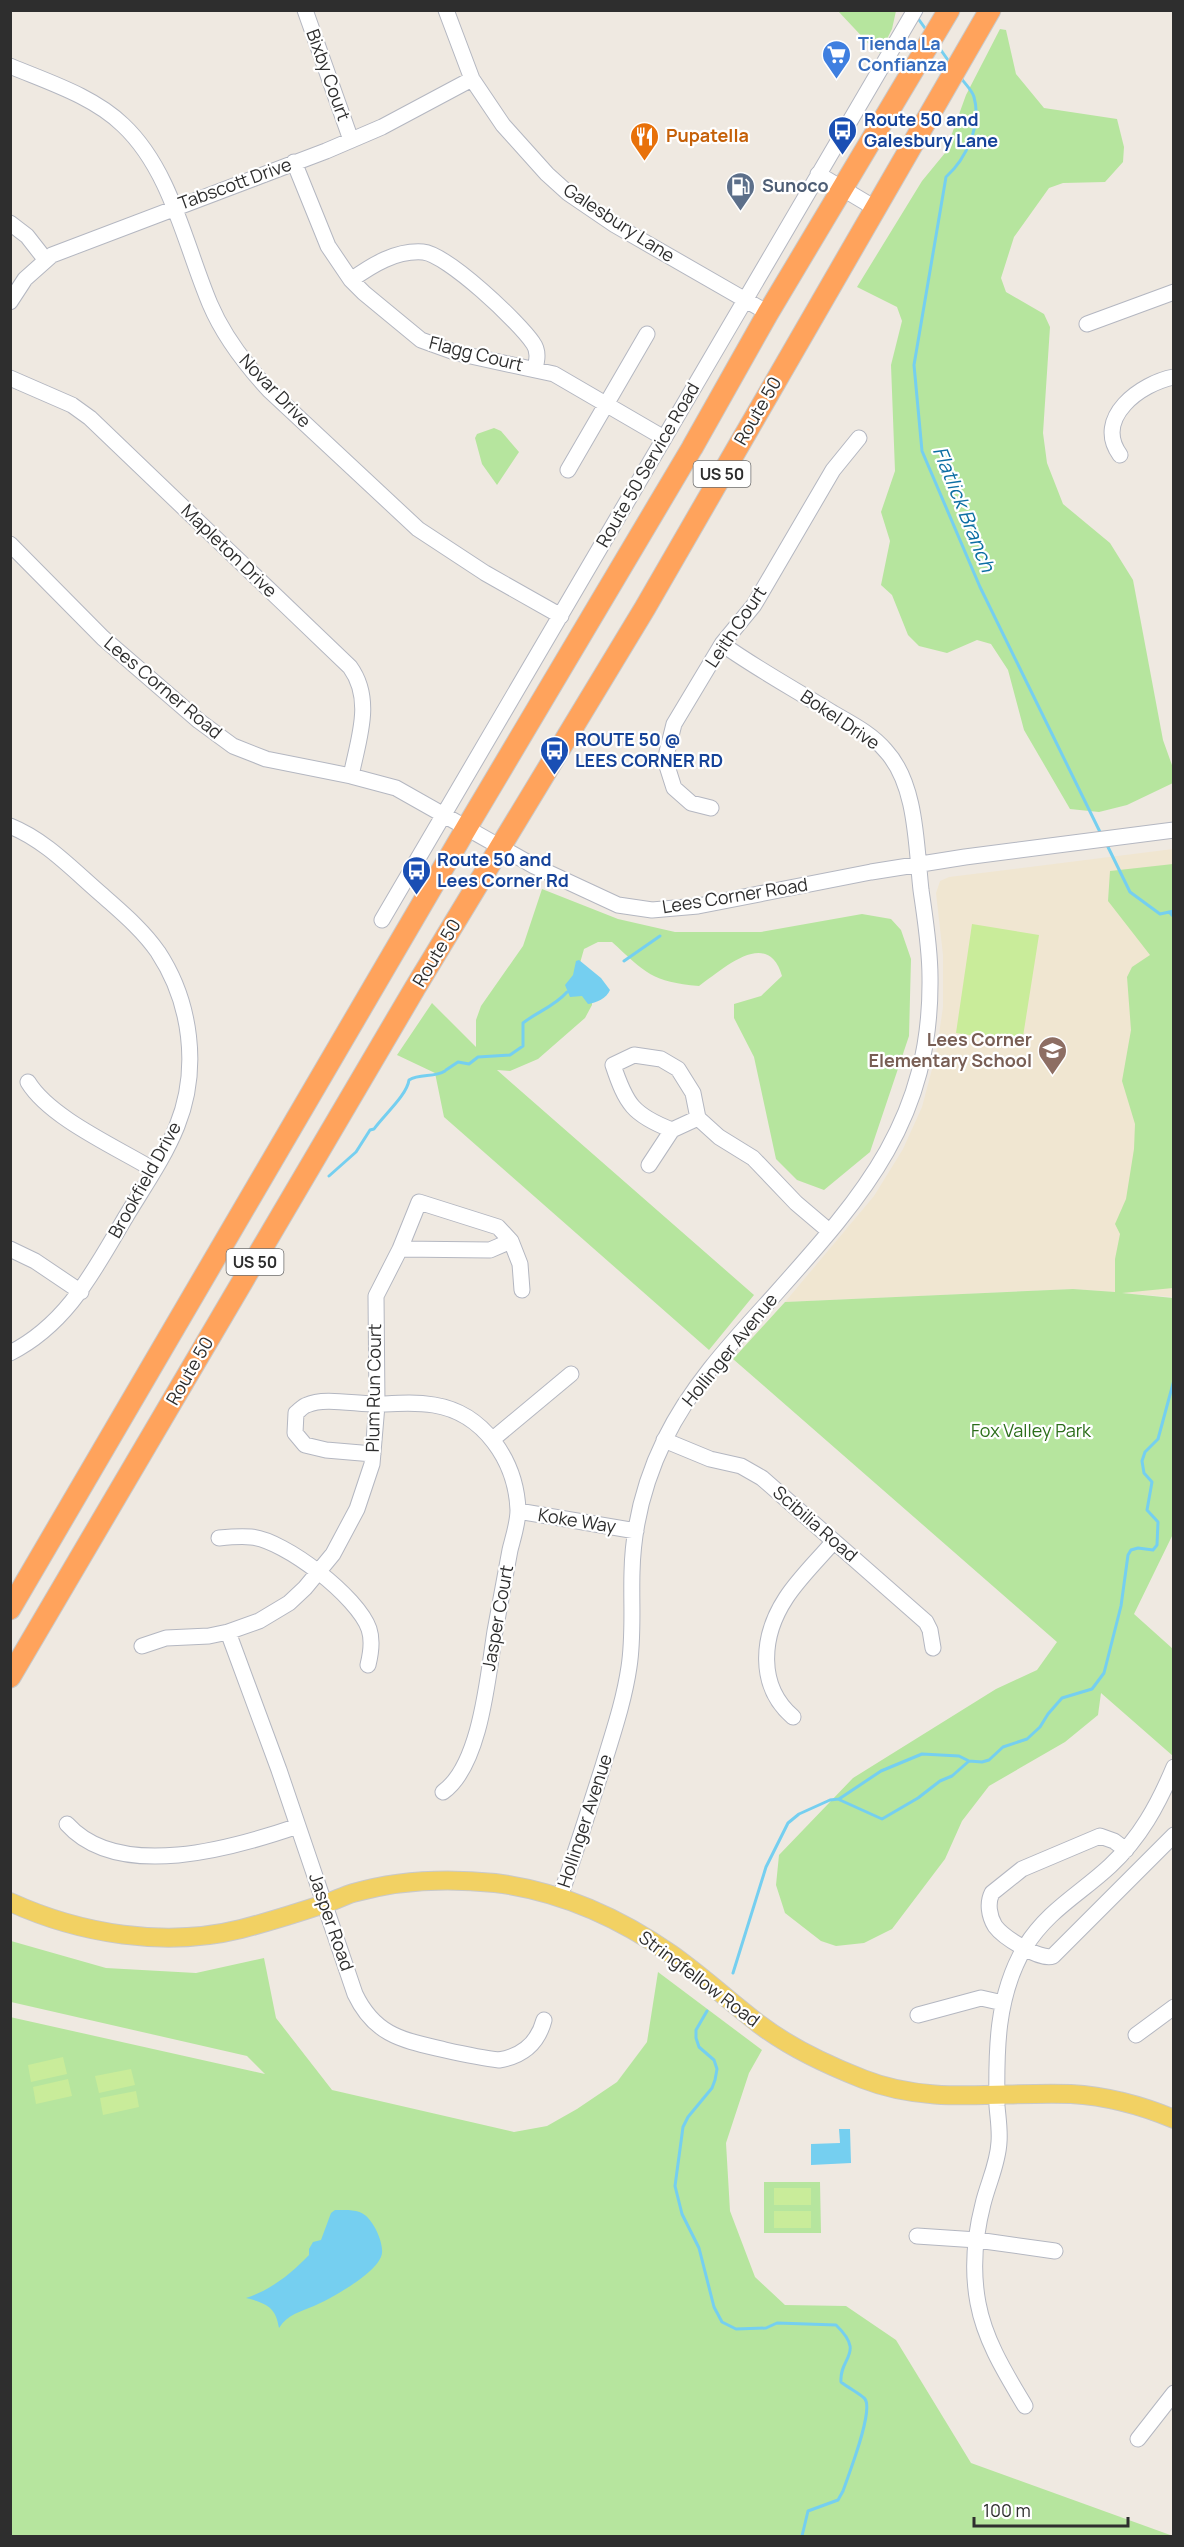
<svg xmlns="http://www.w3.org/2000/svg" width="1184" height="2547" viewBox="0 0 1184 2547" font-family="Manrope,sans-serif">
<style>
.education{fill:#f0e6d1}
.green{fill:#b6e59e}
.pitch{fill:#c9ec9a}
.water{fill:#75cff0}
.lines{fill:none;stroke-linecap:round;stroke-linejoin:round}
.stream{stroke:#75cff0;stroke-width:3}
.minor-casing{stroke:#b4b7c1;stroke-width:17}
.major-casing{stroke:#c9c9c9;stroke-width:20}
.highway-casing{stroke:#c9c9c9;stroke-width:23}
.minor{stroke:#fff;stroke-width:15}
.major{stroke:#f2d163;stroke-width:18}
.highway{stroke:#ffa35c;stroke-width:21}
.labels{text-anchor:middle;stroke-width:4.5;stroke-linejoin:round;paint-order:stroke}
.shield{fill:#fff;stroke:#6d6d6d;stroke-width:1.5}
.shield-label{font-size:16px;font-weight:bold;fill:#2e2e2e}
.shop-label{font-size:18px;font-weight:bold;fill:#366cbe;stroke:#fff;text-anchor:start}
.street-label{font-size:18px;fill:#2e2e2e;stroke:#fff}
.transit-label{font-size:18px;font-weight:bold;fill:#164399;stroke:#fff;text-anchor:start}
.food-label{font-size:18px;font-weight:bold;fill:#c56008;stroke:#fff;text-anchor:start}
.service-label{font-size:18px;font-weight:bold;fill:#4e5e75;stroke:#fff;text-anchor:start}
.education-label{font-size:18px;font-weight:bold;fill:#785e54;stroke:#fff;text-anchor:end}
.park-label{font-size:18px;fill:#2c6e1b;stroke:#fff}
.water-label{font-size:20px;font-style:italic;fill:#0d6fa3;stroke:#fff}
</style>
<rect width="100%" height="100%" fill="#efe9e1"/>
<path class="education" d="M1173,849V1297L1073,1289L785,1302L874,1196L903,1149L922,1107L936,1054L943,1007V955L936,893L940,881L949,877Z"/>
<path class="green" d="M838,11H896L892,29L880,53L869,44Z
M1000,29L1006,30L1016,74L1044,108L1117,119L1124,147L1123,162L1105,182L1063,183L1049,188L1014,237L1001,278L1006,292L1044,314L1050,327L1043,433L1047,463L1063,504L1110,543L1133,580L1163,740L1173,768V783L1127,805L1099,812L1070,809L1024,730L1008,670L991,644L977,640L947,653L919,646L908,635L892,595L881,585L890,541L881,512L895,471L891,365L902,321L897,307L857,287L922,181L945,153L966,95Z
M494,428L501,431L519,452L497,485L482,464L475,438L477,434Z
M1173,864V1288L1122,1293L1173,1298V1534L1134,1614L1173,1649V1756L1101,1693L1098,1715L1065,1742L989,1786L962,1821L945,1859L892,1929L864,1943L836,1946L821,1941L785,1913L776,1885L779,1855L853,1778L996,1689L1037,1670L1057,1642L733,1359L785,1302L1073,1289L1115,1292V1259L1120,1234L1115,1224L1126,1199L1134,1149L1135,1124L1122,1081L1131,1030L1127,977L1132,967L1150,955L1108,901L1110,871Z
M542,889L618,919L675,932H761L862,914L891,919L901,930L911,959L909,1036L870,1152L824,1190L797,1180L776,1159L754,1057L734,1018V1004L761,996L782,976C768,927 723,969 699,986C652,982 646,973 612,942H598L584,949L580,963L592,990V1005L585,1018L538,1059L510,1071L497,1070L754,1295L709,1350L444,1117L435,1073L397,1055L432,1003L476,1047V1020L481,1006L523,946Z
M11,1941L106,1968L196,1973L264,1958L276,2018L332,2090L514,2132L547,2126L577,2109L617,2082L647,2042L658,1972L762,2050L749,2073L726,2143L730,2211L755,2277L785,2305L846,2306L896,2340L971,2463L1173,2536H11L10,2017L265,2074L247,2056L11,2002Z
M764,2182H820L821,2233H764Z"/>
<path class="pitch" d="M972,924L1039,935L1022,1043L956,1033Z
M63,2057L67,2074L31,2082L28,2065Z
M131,2069L135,2085L99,2093L95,2076Z
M68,2079L72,2096L36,2104L33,2087Z
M136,2091L139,2107L103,2115L100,2098Z
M774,2188H811V2205H774Z
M774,2211H811V2228H774Z"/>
<path class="water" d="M579,960L601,978L610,990C607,998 596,1003 588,1004L582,996L570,997L565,985L573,975L576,961Z
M839,2129H850L851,2163L811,2165V2144L840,2143Z
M335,2210C350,2210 363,2208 372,2223C377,2230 383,2244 382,2253C380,2272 330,2299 314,2306C300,2312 288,2314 279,2328C276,2307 266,2303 246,2298C271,2290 292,2273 309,2255V2249L313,2242L321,2240L331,2213Z"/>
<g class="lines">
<path class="stream" d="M917,17L927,31
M938,46L950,63
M961,78C965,84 972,90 974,97C982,125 966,159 946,177L914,365L922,451L980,587L1101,834
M1107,845L1130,892L1160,914L1174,911
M1169,912L1174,917
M624,961L660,936
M446,1070L458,1062L469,1064L478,1057L510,1055L523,1046V1023C537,1012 555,1006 567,992
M329,1176L356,1152L370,1130L374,1129C384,1115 407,1095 409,1080C420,1073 434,1078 445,1071
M840,1800L882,1819L918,1798L940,1781L952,1776L969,1761
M733,1973L766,1867L788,1823L799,1814L830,1800L839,1799L881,1771L922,1754L959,1756L969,1761L982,1762L989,1760L1003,1747L1027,1739L1040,1727L1048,1714L1062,1698L1092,1689L1104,1673L1121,1606L1128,1555L1131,1550L1138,1548L1153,1550L1157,1545L1158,1522L1147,1510L1152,1482L1144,1473L1142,1461L1145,1452L1158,1439L1174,1380
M707,2011L696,2030V2038L699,2047L714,2060L717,2069L715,2080L712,2088L688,2117L683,2127L675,2186L682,2214L699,2248L714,2307L722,2322L736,2329L766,2328L777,2323L836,2325C866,2354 839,2357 841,2382C847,2387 862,2395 865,2399C874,2411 848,2476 843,2491L838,2500L808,2511L802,2536"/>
<defs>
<path id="minor" d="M305,10L351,140
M446,10L472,79L503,125L547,174L568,193L615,225L768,313
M10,66C48,82 93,96 123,125C171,170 185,245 210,304C224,337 245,364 269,390L418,529L485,573L561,616
M294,162L328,246L351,280L364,293L421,340L457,353L554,374L664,438
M818,174L875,208
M10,223L27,236L45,259
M351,280C372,265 396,250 423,252C447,254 519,322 533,343C539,351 537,360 535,369
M10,302L25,279L52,255L326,151L382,127L472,79
M1087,324L1174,292
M10,378L72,405L90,418L350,667C374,700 358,740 351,776
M1120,455C1093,418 1141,383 1174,377
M568,470L647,334
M10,544L103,638L199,721L233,746L266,759L351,776L396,788L534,866L618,905L652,910L698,906L871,872L965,857L1174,830
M711,808L691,803L674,788L667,766V752L674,724L722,644L754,605L833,470L859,438
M10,826C45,840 72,869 101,894C121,912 142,929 158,952C191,1002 200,1069 177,1126C163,1161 140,1192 121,1225C91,1276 65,1325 10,1353
M382,920L915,10
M28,1082C50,1118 116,1147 154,1170
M698,1118L672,1130C633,1115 626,1104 613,1065L634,1055L661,1059L678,1069L693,1093L698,1118L719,1137L753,1158L796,1203L829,1231
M649,1165L672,1130
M511,1241L520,1264L522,1290
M10,1249L35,1261L81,1292
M493,1439L571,1374
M664,1440L710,1459L741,1466L762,1478L926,1622L930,1630L933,1648
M373,1454L326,1450L305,1445L295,1433L296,1413C299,1411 303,1406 307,1405C325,1396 363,1406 384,1404C401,1403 417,1402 434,1405C484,1413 516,1461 518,1510C518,1523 513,1538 510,1550C505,1577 500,1604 495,1631C488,1675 481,1765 443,1792
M518,1511L636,1531
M219,1538C229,1537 241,1536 251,1537C285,1540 358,1597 369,1629C373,1641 371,1653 368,1665
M228,1632L279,1770L355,1994C375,2036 403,2040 445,2050C463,2054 481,2058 499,2060C523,2056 538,2043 544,2020
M142,1646L166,1638L209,1636L228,1632L259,1621L289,1603L305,1588L333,1554L357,1509L372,1464L377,1405L376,1296L400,1249L490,1250L511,1241L498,1227L419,1202L400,1249
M793,1717C757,1686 761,1636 786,1598C799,1578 818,1560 834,1541
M67,1824C119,1882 234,1848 298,1826
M1126,1850L1114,1841L1100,1836L1022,1869L992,1893C987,1903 989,1916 995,1926C1003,1937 1040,1961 1053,1956L1174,1835
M560,1897C575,1854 589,1810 603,1766C613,1733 624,1701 629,1667C634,1635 631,1604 632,1572C633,1527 645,1480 665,1439C691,1386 731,1343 770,1300C861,1198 932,1122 930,977C930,948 925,918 921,890C916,846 917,785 886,751C872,734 852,724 833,713C796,690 757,669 722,644
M918,2015L981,1998L1003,2003
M1136,2035L1174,2007
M917,2236L977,2240L1055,2251
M1025,2406C1006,2374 985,2341 978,2303C972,2271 975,2235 983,2204C988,2183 998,2164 999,2142C1000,2130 998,2118 997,2106C996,2051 996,1996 1025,1947C1048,1910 1080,1894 1110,1866C1140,1838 1158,1805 1174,1767
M1138,2439L1174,2393"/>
<path id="major" d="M10,1902C80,1934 165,1948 241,1929C268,1922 297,1913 324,1904C334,1901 343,1896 353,1893C398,1880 448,1878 495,1883C559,1891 618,1917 671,1954C702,1976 729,2001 759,2024C789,2047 827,2065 863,2079C931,2106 1000,2091 1071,2094C1105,2096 1143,2106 1174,2119"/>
<path id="highway" d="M10,1609L467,827L692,448L768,313L949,10
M10,1677L415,988L645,608L990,10"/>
</defs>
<use href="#minor" class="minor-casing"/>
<use href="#major" class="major-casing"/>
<use href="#highway" class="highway-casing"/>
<use href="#minor" class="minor"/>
<use href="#major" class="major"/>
<use href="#highway" class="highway"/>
</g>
<defs>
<symbol id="supermarket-pin" viewBox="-11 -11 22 30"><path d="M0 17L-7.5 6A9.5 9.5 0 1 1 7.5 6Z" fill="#3f7fe0" stroke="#fff"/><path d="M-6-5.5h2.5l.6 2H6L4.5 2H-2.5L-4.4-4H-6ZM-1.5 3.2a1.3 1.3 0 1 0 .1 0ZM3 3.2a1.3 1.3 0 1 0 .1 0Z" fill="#fff"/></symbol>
<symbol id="bus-pin" viewBox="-11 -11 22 30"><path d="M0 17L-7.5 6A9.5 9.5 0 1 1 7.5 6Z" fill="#1a4fb4" stroke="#fff"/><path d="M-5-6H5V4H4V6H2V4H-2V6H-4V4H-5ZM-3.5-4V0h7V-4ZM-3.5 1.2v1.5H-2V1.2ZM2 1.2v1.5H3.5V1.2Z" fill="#fff"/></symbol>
<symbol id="restaurant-pin" viewBox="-11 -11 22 30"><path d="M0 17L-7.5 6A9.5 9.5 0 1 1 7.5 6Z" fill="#e8710a" stroke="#fff"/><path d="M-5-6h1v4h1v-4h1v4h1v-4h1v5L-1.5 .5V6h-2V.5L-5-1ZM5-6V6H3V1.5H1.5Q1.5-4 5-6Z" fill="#fff"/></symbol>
<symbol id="fuel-pin" viewBox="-11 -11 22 30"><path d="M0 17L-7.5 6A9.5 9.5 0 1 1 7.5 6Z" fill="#5c6f8a" stroke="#fff"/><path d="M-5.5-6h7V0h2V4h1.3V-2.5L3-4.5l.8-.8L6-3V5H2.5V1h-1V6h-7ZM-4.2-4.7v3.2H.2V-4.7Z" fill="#fff"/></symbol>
<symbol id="school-pin" viewBox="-11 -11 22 30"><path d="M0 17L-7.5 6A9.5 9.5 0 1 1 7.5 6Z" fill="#8d6e63" stroke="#fff"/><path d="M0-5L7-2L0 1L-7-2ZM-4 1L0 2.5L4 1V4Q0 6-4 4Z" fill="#fff"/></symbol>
</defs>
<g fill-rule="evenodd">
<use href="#supermarket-pin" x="820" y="38" width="33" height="45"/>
<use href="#bus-pin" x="826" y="114" width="33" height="45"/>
<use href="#restaurant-pin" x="628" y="120" width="33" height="45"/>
<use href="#fuel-pin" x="724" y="170" width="33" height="45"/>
<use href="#bus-pin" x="538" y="734" width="33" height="45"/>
<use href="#bus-pin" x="400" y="854" width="33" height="45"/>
<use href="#school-pin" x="1036" y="1034" width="33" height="45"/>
</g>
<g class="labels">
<g class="shield">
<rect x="693.5" y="461" width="57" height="26" rx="4.5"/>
<rect x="226.5" y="1249" width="57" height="26" rx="4.5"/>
</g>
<g class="shield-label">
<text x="722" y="480">US 50</text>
<text x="255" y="1268">US 50</text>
</g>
<g class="shop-label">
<text x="858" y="50">Tienda La<tspan x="858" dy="21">Confianza</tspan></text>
</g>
<g class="street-label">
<text transform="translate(328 75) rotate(70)" y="6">Bixby Court</text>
<text transform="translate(235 184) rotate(-20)" y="6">Tabscott Drive</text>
<text transform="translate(619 223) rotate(33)" y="6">Galesbury Lane</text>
<text transform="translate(476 354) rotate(14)" y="6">Flagg Court</text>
<text transform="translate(275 391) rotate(46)" y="6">Novar Drive</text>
<text transform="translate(758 411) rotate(-60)" y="6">Route 50</text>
<text transform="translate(648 465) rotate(-60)" y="6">Route 50 Service Road</text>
<text transform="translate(229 551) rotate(44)" y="6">Mapleton Drive</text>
<text transform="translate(736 627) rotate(-56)" y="6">Leith Court</text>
<text transform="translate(163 688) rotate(40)" y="6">Lees Corner Road</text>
<text transform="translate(840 720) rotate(34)" y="6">Bokel Drive</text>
<text transform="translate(735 896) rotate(-9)" y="6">Lees Corner Road</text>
<text transform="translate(437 953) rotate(-59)" y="6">Route 50</text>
<text transform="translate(145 1180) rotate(-61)" y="6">Brookfield Drive</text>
<text transform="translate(730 1350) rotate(-51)" y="6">Hollinger Avenue</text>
<text transform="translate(190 1371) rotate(-60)" y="6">Route 50</text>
<text transform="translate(374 1388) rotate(-89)" y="6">Plum Run Court</text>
<text transform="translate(577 1521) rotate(9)" y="6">Koke Way</text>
<text transform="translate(815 1524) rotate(41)" y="6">Scibilia Road</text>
<text transform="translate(498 1618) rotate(-80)" y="6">Jasper Court</text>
<text transform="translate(585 1821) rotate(-72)" y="6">Hollinger Avenue</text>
<text transform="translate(331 1922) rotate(71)" y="6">Jasper Road</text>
<text transform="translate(699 1979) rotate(37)" y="6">Stringfellow Road</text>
</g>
<g class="transit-label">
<text x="864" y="126">Route 50 and<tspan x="864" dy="21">Galesbury Lane</tspan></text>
<text x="575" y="746">ROUTE 50 @<tspan x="575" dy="21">LEES CORNER RD</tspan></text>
<text x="437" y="866">Route 50 and<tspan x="437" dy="21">Lees Corner Rd</tspan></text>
</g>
<g class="food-label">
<text x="666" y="142">Pupatella</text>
</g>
<g class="service-label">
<text x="762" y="192">Sunoco</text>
</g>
<g class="education-label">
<text x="1032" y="1046">Lees Corner<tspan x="1032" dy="21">Elementary School</tspan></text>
</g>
<g class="park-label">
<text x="1031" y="1437">Fox Valley Park</text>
</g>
<g class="water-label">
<text transform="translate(964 509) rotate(68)" y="7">Flatlick Branch</text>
</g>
</g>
<rect width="1184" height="2547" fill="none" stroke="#2e2e2e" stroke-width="24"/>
<path d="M974 2517v9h154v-9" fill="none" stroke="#2e2e2e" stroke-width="3"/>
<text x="983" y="2517" font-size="18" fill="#2e2e2e" stroke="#ffffff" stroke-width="4.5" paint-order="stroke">100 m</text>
</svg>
